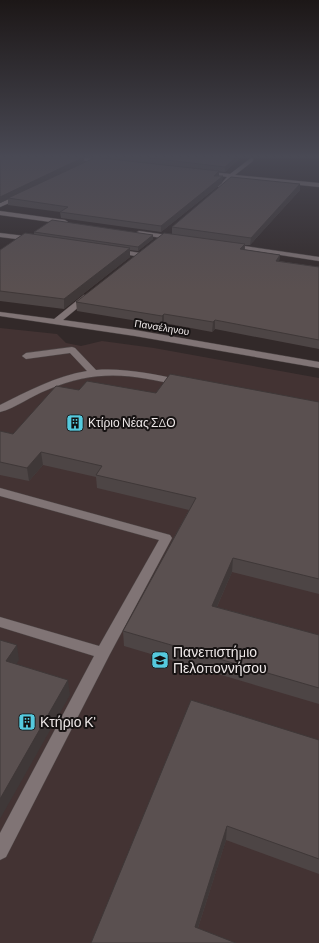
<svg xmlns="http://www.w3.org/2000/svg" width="319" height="943" viewBox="0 0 319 943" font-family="Barlow,sans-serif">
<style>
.built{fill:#433333}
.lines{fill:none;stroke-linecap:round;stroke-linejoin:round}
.service-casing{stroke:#4d4646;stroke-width:1}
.minor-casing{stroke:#4d4646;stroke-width:1}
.service{fill:#807475;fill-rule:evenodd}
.minor{fill:#807475;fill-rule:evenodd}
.wall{fill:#4d4545}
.shaded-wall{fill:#3f3838}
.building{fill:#5a5050;stroke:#3f3838}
.labels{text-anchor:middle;stroke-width:4;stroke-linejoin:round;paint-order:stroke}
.far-street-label{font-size:10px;fill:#efe9e9;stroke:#171313}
.poi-label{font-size:12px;fill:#efe9e9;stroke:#171313;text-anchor:start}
.near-poi-label{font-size:14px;fill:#efe9e9;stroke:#171313;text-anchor:start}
</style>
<rect width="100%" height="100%" fill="#322929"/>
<path class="built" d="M0,328L57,334L66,343L81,346L102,341L154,348L319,378V943H0Z"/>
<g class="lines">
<defs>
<path id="service" d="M72,347L75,348L96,370C125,368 153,374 181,380L186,383L181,386C130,374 97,369 47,390C31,396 16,408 0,412V405C28,391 56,376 87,371L70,353L26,359L22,356L26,353Z
M0,488L170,535L172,538L110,654L6,857L0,860V833L94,656L0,627V617L99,646L159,540L0,496Z"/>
<path id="minor" d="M68,158H87L107,162L104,164Z
M251,158L253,159V161L235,175L319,183V187L233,178L221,189L218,187L227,177L201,173L204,171L230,174Z
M21,194L24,196L23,197L0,207V203Z
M0,211L65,220L68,222L65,224L0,215Z
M139,231L174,236L177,238L174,240L137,234L136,233Z
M0,233L33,237L36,239L33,241L0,237Z
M231,244L319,257V261L229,247L228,246Z
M116,249L140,253L143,255L140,257L114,252V250Z
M84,295H90L91,297L63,320L135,330L319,362V368L135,336L0,316V312L54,319Z"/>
</defs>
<use href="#service" class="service-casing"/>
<use href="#minor" class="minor-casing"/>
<use href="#service" class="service"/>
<use href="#minor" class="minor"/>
</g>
<path class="wall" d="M0,158H84V163L219,171V176L222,183L161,232L61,218L60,212L8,205V199L0,203Z
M105,158H240L225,172Z
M300,184V190L250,245H245V250L280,255L279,261L319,267V349L215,329L212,332L164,323L162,325L77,311L76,302L172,234V227Z
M34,232L153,239L138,251L130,250V257L64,309L0,301V250L34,234Z
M79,390L319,402V594L232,572L217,607L319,635V704L124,646L123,631L189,510L97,488L96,477L43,465L29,481L0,475V431L13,434Z
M319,740V874L226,840L198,928L91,943Z"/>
<path class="shaded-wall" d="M82,158H84V163L8,198V199L0,203V197Z
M235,158H240L225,172V167Z
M219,171V177L214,176Z
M223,176L222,183L161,232V226Z
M300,184V190L250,245L251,238Z
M153,235V239L138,251V247Z
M245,244L244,252L240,249Z
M130,248V257L64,309V299Z
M280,255L279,263L276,261Z
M164,314V323L162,325V316Z
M215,320V329L212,332L213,322Z
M41,452L43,465L29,481L27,468Z
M233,558L232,572L211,620L212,606Z
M17,645L19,660L9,675L6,661Z
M68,680L70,695L0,819V799Z
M227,826L226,840L194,940L195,927Z"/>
<path class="building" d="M0,158H82L0,197Z
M94,158H101L219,171L214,176H223L161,226L60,212L68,207L8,198Z
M150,158H235L225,167Z
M231,177L300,184L251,238L172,227Z
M52,220L153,235L138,247L34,232Z
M25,233L130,248L64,299L0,291V250Z
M164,233L245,244L240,249L280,255L276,261L319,267V340L215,320L213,322L164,314L162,316L76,302Z
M170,374L319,402V579L233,558L212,606L319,635V688L123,631L196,498L96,475L102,466L41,452L27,468L0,462V431L13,434L56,386L79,390L87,381L156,393Z
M0,640L17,645L6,661L68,680L0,799Z
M191,700L319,740V859L227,826L195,927L236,943H91Z"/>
<linearGradient id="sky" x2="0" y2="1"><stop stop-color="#1c1717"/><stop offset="0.54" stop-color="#494954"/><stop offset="1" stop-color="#494954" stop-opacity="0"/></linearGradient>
<rect width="319" height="290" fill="url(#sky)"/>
<defs>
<symbol id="building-square" viewBox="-11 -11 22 22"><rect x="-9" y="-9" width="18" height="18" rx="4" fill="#55cade" stroke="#171313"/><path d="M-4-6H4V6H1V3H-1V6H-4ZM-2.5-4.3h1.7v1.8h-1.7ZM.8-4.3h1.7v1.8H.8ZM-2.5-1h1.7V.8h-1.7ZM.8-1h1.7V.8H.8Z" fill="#111"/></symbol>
<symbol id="university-square" viewBox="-11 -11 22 22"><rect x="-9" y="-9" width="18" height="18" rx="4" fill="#55cade" stroke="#171313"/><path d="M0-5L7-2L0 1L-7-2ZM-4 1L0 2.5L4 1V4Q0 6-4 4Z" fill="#111"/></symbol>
</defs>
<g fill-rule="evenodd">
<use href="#building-square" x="65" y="413" width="20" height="20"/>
<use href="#university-square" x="150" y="650" width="20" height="20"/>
<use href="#building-square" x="17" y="712" width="20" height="20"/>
</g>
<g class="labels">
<g class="far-street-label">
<text transform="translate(162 327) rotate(9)" y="4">Πανσέληνου</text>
</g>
<g class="poi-label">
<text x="88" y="427">Κτίριο Νέας ΣΔΟ</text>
</g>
<g class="near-poi-label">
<text x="173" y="657">Πανεπιστήμιο<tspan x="173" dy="16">Πελοποννήσου</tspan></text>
<text x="40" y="727">Κτήριο Κ'</text>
</g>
</g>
</svg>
